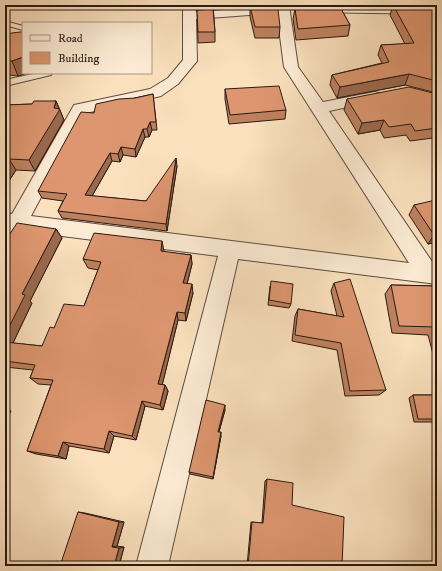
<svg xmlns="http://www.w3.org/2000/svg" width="442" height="571" viewBox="0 0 442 571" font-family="'IM FELL DW Pica',serif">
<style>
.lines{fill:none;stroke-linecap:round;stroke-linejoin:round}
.service-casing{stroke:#5e4b3e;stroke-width:2}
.minor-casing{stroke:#5e4b3e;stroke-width:2}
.service{fill:#fcebd4;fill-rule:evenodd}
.minor{fill:#fcebd4;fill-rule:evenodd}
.wall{fill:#be815f;stroke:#2a1913}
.shaded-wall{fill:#9b694e;stroke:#2a1913}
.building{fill:#dd966f;stroke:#2a1913}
</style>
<rect width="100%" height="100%" fill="#fae0bd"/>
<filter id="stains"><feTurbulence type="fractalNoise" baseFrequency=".005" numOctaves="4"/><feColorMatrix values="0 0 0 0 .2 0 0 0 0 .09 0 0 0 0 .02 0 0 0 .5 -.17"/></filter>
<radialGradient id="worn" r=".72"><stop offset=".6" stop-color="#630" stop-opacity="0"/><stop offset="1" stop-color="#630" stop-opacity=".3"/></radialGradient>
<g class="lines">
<defs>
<path id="service" d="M5,21L23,26V30L5,25Z
M37,73H52L51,75L5,86V80Z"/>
<path id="minor" d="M183,5H195L196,12L289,5L298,67L323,102L375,92L381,94L383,97L381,100L329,111L435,266H437V284L238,259L168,566H136L218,256L23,231L12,249L5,251V213L12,214L74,105L150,89L168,78L183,60ZM277,13L284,67L409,263L31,216L86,113L161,96L178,84L197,61L196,19Z
M312,5L437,6V14L307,12L305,9L307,6Z"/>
</defs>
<use href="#service" class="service-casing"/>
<use href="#minor" class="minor-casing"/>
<use href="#service" class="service"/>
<use href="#minor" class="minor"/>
</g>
<path class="wall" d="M196,5H213L215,32V42L198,43L197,10Z
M247,5H260L247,6Z
M318,5H339L350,25L348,36L296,40L293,19L295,9L318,8Z
M393,5H437V93L405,85L337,98L330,85L332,75L382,63L378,55L381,45L405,44L390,15Z
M250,6L280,27L279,38H255L250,17Z
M5,35L23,73H27L18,76L9,75L5,74Z
M225,89L286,110L285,119L229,124L225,99Z
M153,94L157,130H152L149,137H145L136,157L123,155L120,162L112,161L92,196L146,201L177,166L167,231L62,218L58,211L63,201L42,198L38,191L94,113L135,98Z
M437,94V146L433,138L410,141L406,135L384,138L380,130L358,134L344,110L347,99Z
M56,101L64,120L35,171L16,170L5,187V105L32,104Z
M437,202V242L428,244L409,215L414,205Z
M56,229L62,238L30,301L32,303L13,343L42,346L54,328L84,306L98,270L88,268L83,259L164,251V252L191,255L192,264L187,284L193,293L186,321L178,320L162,385H165L168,391L163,410L145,406L136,440L114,436L109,453L69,446L66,459L36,454L27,451L51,385L38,384L30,378L33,370L5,367V241Z
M334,283L386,390L379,395L345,396L337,350L292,341L295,316L298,309L337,316L331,291Z
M391,285L437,286V369L428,335L392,333L385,294Z
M270,286L291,304L289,308L268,305Z
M413,395H437V422H414L409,398Z
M225,410L219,432L221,436L213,479L190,474L189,472Z
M267,479L292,505L342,566H247L251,522L262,523L265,481Z
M78,512L85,513L124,522L117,546L124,547L119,566Z"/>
<path class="shaded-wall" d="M23,57V73H27L18,76L12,61Z
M409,74L405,85L337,98L340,87Z
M56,101L64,120L35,171L29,160L54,108Z
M384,120L380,130L358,134L362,123Z
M150,122L152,130L149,137L147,129Z
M143,129L145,137L136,157L135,149Z
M121,147L123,155L120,162L118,154Z
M110,153L112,161L88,203L85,195Z
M176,158L177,166L167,231L166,224Z
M9,159L16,170L5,187V166Z
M56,229L62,238L30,301L32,303L10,349L5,344V335L22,294Z
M437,234V242L428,244L434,235Z
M162,241L164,251L163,260L161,251Z
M191,255L192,264L185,292L183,283Z
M192,284L193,293L186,321L185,313Z
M177,312L178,320L161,390L158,384Z
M165,385L168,391L163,410L160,405Z
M142,401L145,406L136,440L132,436Z
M225,405V410L218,435V432Z
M5,408L11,411L5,425Z
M109,431L114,436L109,453L104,449Z
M221,432V436L213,479V477Z
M63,442L69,446L66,459L58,456Z
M119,522H124L117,546L112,547Z
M124,547L119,566H114L119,548Z"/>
<path class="building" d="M264,5H273L274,9H278L280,27H255L250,6Z
M318,5H339L350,25L298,29L295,9L320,8Z
M393,5H437V81L409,74L340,87L332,75L389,62L381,45L414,43Z
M213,9L215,32H198L197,10Z
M20,32H23V57L12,61H5V35L12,33Z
M279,86L286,110L230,115L225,89Z
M409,87L437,94V128L415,131L411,124L389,127L384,120L362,123L347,99Z
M153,94L156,122H150L147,129H143L135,149L121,147L118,154L110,153L85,195L146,201L176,158L166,224L58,211L67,194L38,191L81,112L94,113L96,104L119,99L135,98Z
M34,101H56L54,108L60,109L29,160L9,159L5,166V105L32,104Z
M436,200L437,202V234L434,235L414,205Z
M17,223L56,229L22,294L25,295L5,335V241L6,240Z
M94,233L162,241L161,251L191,255L183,283L192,284L185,313L177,312L158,384L165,385L160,405L142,401L132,436L109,431L104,449L63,442L58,456L27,451L53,380L30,378L35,365L5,361V342L42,346L50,327L54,328L64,304L84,306L101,262L83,259Z
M350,279L386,390L350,391L341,343L295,335L298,309L344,317L334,283Z
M271,281L293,284L291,304L269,300Z
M391,285L437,286V331L436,327L399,326Z
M413,395H437V419H418Z
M206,400L225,405L218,432H221L213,477L189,472Z
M267,479L293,483L292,505L344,517L342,566H248L252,522L263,523Z
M78,512L119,522L112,547L119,548L114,566H60Z"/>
<rect width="442" height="571" fill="none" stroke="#fae0bd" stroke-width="20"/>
<rect x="6" y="6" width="430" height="559" fill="none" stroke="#2a1913" stroke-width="2"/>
<rect x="10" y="10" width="422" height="551" fill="none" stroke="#2a1913"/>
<rect x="22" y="22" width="130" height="52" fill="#fcebd4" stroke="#a89787"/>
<rect x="30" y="35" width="20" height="6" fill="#fcebd4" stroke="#a89787"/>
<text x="58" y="42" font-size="12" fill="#2a1913">Road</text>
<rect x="30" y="52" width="20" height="12" fill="#dd966f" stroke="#a89787"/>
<text x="58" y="62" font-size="12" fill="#2a1913">Building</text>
<rect width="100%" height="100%" filter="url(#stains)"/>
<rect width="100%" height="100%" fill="url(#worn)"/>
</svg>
